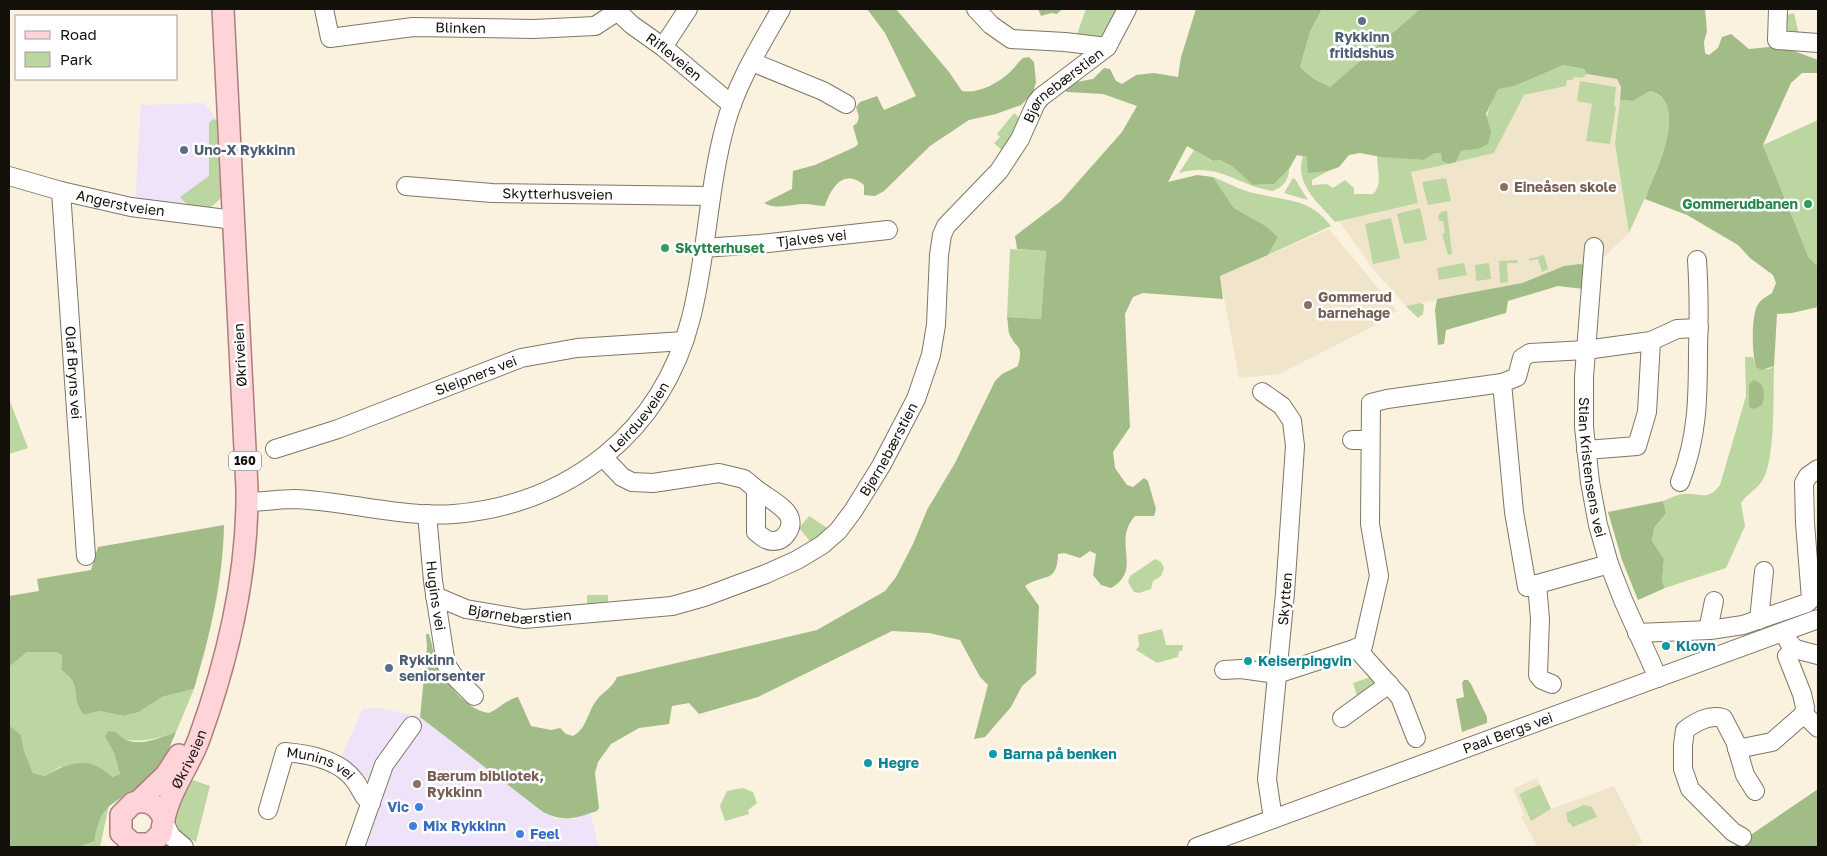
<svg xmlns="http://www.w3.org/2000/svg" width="1827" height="856" viewBox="0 0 1827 856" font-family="'Golos Text',sans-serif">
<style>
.commercial{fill:#eee3f8}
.built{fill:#f0e4cb}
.green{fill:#bcd6a1}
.forest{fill:#a2bc88}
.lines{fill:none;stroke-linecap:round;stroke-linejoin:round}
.minor-casing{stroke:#7f7666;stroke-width:20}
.major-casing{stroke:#ac7e7f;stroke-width:24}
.minor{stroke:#fff;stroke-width:18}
.major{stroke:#fed4d8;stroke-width:21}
.service-dot{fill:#5c6f8a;stroke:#fff;stroke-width:2}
.education-dot{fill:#8d6e63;stroke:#fff;stroke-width:2}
.leisure-dot{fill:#2e9e5b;stroke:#fff;stroke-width:2}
.culture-dot{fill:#0f9aa8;stroke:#fff;stroke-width:2}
.shop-dot{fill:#3f7fe0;stroke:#fff;stroke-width:2}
.labels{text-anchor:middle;stroke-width:5;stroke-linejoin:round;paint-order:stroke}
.shield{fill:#fff;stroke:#5a5854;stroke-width:1}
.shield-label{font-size:12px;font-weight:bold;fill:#14110b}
.street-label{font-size:14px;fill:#14110b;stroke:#fff}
.service-label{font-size:14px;font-weight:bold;fill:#4e5e75;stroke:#fff;text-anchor:start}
.education-label{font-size:14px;font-weight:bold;fill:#785e54;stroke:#fff;text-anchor:start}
.leisure-label{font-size:14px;font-weight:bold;fill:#27864d;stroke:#fff;text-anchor:end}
.culture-label{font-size:14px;font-weight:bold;fill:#0d838f;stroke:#fff;text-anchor:start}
.shop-label{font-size:14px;font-weight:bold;fill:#366cbe;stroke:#fff;text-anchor:start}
</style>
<rect width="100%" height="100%" fill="#fbf1df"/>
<path class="commercial" d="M204,103L219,121L221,198L212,207L135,203L141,105Z
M380,708L420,717L543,812L557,819H572L590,813L599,847H346L369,779L341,757L363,709Z"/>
<path class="built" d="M1587,74L1617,79L1621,87L1615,143L1629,233L1601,260L1599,269L1564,266L1522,283L1406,306L1373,269L1339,221L1390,209L1382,172H1411L1494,153L1524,95L1566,86L1567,80L1574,77L1582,78Z
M1329,229L1397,311L1374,326L1279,374L1239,378L1220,276Z
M1537,778L1551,809L1614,786L1643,843L1632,847H1538L1521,817L1524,815L1513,789Z"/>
<path class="green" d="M1086,9H1122L1102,43L1076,37Z
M1322,9H1420L1330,87L1314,79L1300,67L1310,32Z
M1794,13L1799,35L1789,36L1784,16Z
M1563,65L1584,69L1587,74L1582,78L1574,77L1572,80H1567L1566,86L1524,95L1494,153L1456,162L1461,151L1478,149C1485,127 1487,108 1498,88Z
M1580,81L1616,87L1614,106L1616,107L1610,144L1586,141L1592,104L1577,101Z
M1650,91C1660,94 1668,102 1670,112C1675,135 1640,210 1629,233L1615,143L1620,100L1633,101Z
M1014,113L1022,120L1006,154L994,143L1000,137L997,134Z
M213,119L219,121L223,193C214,213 193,214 180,197L209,176V123Z
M1818,120V266L1809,258L1763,145Z
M1194,150L1212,161L1220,160L1232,166L1254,185L1274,184L1289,169C1289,180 1283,187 1273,191C1235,185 1220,162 1179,173Z
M1435,153H1441L1443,161L1448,164L1411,172L1418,203L1335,222C1318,202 1294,184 1303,156L1307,157L1319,170L1328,171L1312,180V185L1327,184L1333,188L1345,180L1354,188V194H1373C1383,185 1377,168 1377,156L1424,160Z
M1213,177C1228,183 1242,191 1258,194C1288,201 1311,199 1331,226L1268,255L1278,237L1266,226L1234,208Z
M1293,178L1295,179L1308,200L1284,193Z
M1446,178L1451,201L1428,205L1422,182Z
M1420,208L1427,240L1404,244L1397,214Z
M1447,211L1452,254L1448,255L1442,234L1445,233L1443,221H1439L1438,216L1441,212Z
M1391,218L1400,258L1373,264L1365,224Z
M1010,249L1046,251L1041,319L1007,317Z
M1544,255L1548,269L1542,272L1538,259L1530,261L1529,259Z
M1517,260L1518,263H1507L1508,282L1500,283L1499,261Z
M1464,263L1467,275L1439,280L1437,268Z
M1489,263L1491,279L1476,281L1475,265Z
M1421,303L1424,305L1423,314L1418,318L1406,306Z
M1745,357H1753L1756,367L1769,369L1774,366C1773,392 1776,461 1762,481C1758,488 1747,494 1741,503L1745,526L1726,568L1665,588L1662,581L1664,559L1652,541L1654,528L1666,513L1663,501C1669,499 1673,496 1679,495C1697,490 1706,504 1720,485L1746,396Z
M9,399L28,448L9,454Z
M809,516L832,531L813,545L799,528Z
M1155,559L1161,562L1164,568L1161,576L1153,581L1151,589L1139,593L1134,592L1128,582L1130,576Z
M587,595H608V609L587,607Z
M1162,629L1166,645H1183L1182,651H1179L1178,657L1157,663L1136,650L1139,646L1138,635Z
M27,652H56L62,655L61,670C85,686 68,696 84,715L99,711L124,716L139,712L162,697L194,689L176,732C145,743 138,742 105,737L114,753L120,774L112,777L60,767L45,776L33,773L24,751L21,735L9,725V667Z
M1371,677L1376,688L1357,696L1353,683Z
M190,779L210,786L196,842L179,833L173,815Z
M1540,785L1551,809L1531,821L1519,794Z
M743,788L753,792L757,803L748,810L749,814L725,821L720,806L727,791Z
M109,805L100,847H79L95,841L96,824Z
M1584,805L1592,807L1597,817L1573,827L1570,823H1568L1566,813Z"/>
<path class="forest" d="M867,9H896L949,72L962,91C977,94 997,84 1009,73C1014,69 1018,62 1023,58L1029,57L1034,62L1036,82L1033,93L1021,105L996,114L969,120L930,146L884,191L875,196L864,195V185C844,168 831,187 825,206C818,206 811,204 805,204C792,204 775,210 764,203L792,189L793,171L815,165L855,147L858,144L853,126L857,123L859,117L856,107L860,102L877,96L884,110L916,96L885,33Z
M1038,9H1062L1057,14L1051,13L1041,16Z
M1196,9H1322L1310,32L1300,67L1314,79L1330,87L1420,9H1705L1707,31L1704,42L1705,53L1709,55L1718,48L1722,37L1731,34L1749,49L1781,46L1818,60V73H1802L1791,83L1763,145L1809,258L1818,266V307L1792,313L1777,314L1774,366L1761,370L1756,367C1752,353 1751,320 1757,306C1760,300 1766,297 1772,293L1776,283L1773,275L1750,258L1738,245L1687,215L1645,199C1654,173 1692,102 1650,91L1633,101L1620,100L1621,87L1617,79L1587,74L1584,69L1563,65L1514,86L1498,89L1486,114L1491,132L1488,144L1478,149L1461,151L1456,162L1448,164L1442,161L1441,153H1435L1424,160L1381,157L1360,153L1349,155L1339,167L1328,171L1308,173L1307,157L1297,155L1289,169L1274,184L1253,185L1232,166L1220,160L1213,161L1187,146L1168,182L1197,175L1213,177L1234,208L1266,226L1278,237L1268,255L1220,276L1223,299L1143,293L1133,297L1125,314L1130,427L1113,452L1115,468L1127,485L1133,487L1144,478L1148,481L1156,509L1154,516H1135C1111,543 1144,569 1111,588L1101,585L1093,575L1096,554L1090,551L1080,558L1064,553L1058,554C1057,584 1045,573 1025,586L1039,606L1036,674L1022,686L1011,707L985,737L974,739L988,685L980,677L960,640L929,633L892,631L758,697L699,714L689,703L672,706L669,724L639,728L611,744L598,762L595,773L599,808L597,811C575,818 565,823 543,812L420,717L427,647L426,634H429C432,643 433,652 436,661C444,682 466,710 489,713C500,708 506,700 518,697L531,726L551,730L560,728L566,734L573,736C586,729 587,715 594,704C600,693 612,689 617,677L817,630L885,591L896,577L913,544L927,510L955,463L995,381L1002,374L1018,366C1024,342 1016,351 1009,333C1008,328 1008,322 1007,317L1041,319L1046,251L1017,249L1015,236L1061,201L1122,132L1137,106L1103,94L1067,92L1064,90L1076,82L1093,79L1104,68L1110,69L1116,81L1122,84L1136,75L1154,73L1178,77L1181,57Z
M1580,264L1587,266L1584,289L1558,286L1508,301L1506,313L1446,330L1444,344L1438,345L1435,310L1437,299L1522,283L1564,266Z
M1753,380C1766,383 1765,394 1762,405L1754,409L1749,407V385Z
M1663,501L1666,513L1654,528L1652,541L1664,559L1662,581L1665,588L1638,600L1622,560L1608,512Z
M224,525C223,581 210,636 194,689L162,697L139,712L124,716L99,711L84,715C68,696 85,686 61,670L62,655L56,652H27L9,667V596L39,591L37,579L91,570L98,547Z
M1464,680H1468L1471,684L1487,717V723L1462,732L1456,699L1464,697L1462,683Z
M9,725L21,735L24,751L33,773L45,776C69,762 90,755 112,777L120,774L114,753L105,737L108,731L116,732C132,751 156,739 176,732C170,745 165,762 155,773C130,801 98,796 95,841L79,847H9Z
M1818,789V847H1733Z"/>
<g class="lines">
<defs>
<g id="minor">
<path id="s1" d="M324,9L330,38L413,27L533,29L595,26L618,11"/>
<path id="s2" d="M615,9L632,25L663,47L732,105"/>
<path d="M976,9L991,25L1011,39L1065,42L1107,47"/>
<path d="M1778,9L1777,40L1818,43"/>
<path d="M663,47L688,9"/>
<path d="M752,62L823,91L846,104"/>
<path id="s3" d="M9,176L61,191L131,207L234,220"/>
<path id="s4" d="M406,186L492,193L710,196"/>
<path id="s5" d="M61,191L86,556"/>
<path id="s6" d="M1594,247L1584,377V427L1590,482L1598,525L1609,564L1623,600L1658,678"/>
<path id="s7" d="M703,248L760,244L888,230"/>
<path d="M1262,392L1282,406L1292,421L1295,446L1285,593L1267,779L1273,819"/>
<path d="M1352,440H1370"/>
<path id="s8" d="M275,449L338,429L521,358L577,348L684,341"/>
<path d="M1586,450L1637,446L1647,412L1651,341"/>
<path d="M604,458L622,477L632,482L653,483L719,473L744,479L756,489V532C761,536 766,541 773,541C785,541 794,527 789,516C784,506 765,496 756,489"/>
<path d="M1680,482C1698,437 1698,396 1698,349C1699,319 1699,290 1697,260"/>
<path id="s9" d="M247,502C263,502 279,499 294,499C347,501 401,518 454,514C570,504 662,432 691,318C707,255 708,189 725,126C736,84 760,46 781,9"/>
<path id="s10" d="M427,514L433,581L446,664L453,675L474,696"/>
<path d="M1609,564L1527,587L1514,512L1502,383L1517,377L1522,358L1530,353L1586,350L1651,341L1677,329L1699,328"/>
<path d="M1537,584L1540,619L1538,675L1542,680L1552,684"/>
<path id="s11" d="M435,596L466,609L524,619L672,606L704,597L766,574L797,560L822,545L838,531L853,511L881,466L916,399L931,355L936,325L939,255L942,235L946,226L999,171L1020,139L1036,103L1041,97L1107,47L1127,9"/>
<path d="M1759,620L1764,571"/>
<path d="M1708,630L1714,601"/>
<path d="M1637,633L1710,630L1743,625L1807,603L1811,599L1805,523L1804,483L1808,476L1818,469"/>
<path d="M1788,641L1795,649L1818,655"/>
<path d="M1356,648L1400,697L1416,738"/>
<path d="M1224,670L1241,669L1277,674L1363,646L1379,576L1370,524L1371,403L1387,399L1502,383"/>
<path d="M1804,714L1818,728"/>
<path d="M1342,718L1389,684"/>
<path d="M1737,749L1772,742L1804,714L1805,707L1802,694L1787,656L1795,649"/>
<path id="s12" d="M268,810L285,752C310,754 340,760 355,781C361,789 363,798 371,803"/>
<path d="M164,822L171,836L184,847"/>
<path d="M1742,837L1733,832L1690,789L1683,769V745L1685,730C1696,722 1709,714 1723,718L1735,741L1745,775L1755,791"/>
<path d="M355,847L384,765L412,726"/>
<path id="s13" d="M1197,847L1818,619"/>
</g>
<g id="major">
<path d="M139,801L166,775L179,755"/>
<path id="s14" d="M164,819C170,790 189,766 199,739C228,659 248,574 247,489L223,9"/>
<path d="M147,847L161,834L164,819C158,805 148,799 133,803L121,815V833L133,844H149"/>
</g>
</defs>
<use href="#minor" class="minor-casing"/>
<use href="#major" class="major-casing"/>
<use href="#minor" class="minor"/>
<use href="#major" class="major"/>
</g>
<g class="service-dot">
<circle cx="1362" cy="21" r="5"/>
<circle cx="184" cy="150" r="5"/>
<circle cx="389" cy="668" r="5"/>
</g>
<g class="education-dot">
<circle cx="1504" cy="187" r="5"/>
<circle cx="1308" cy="305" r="5"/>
<circle cx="417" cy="784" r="5"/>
</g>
<g class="leisure-dot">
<circle cx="1808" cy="204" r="5"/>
<circle cx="665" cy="248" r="5"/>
</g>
<g class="culture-dot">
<circle cx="1666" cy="646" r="5"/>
<circle cx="1248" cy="661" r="5"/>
<circle cx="993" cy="754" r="5"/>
<circle cx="868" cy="763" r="5"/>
</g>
<g class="shop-dot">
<circle cx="419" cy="807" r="5"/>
<circle cx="413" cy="826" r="5"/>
<circle cx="520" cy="834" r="5"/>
</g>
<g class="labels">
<rect class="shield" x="229" y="451.5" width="32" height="19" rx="4"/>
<g class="shield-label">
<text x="245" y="465">160</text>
</g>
<g class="street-label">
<text dy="5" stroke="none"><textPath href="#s1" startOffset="161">Blinken</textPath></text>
<text dy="5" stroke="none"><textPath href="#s2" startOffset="76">Rifleveien</textPath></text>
<text dy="5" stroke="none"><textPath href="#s11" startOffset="941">Bjørnebærstien</textPath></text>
<text dy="5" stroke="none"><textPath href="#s4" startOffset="152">Skytterhusveien</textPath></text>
<text dy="5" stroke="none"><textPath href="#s3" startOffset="115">Angerstveien</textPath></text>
<text dy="5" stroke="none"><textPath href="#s7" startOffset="109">Tjalves vei</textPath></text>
<text transform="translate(240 355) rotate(-93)" y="5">Økriveien</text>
<text dy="5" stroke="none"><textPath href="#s5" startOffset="182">Olaf Bryns vei</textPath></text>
<text dy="5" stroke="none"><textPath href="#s8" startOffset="214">Sleipners vei</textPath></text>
<text dy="5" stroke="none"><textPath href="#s9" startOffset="424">Leirdueveien</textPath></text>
<text dy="5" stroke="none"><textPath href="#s11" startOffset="521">Bjørnebærstien</textPath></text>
<text dy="5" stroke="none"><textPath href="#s6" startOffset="221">Stian Kristensens vei</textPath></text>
<text dy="5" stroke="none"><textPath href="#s10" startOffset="82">Hugins vei</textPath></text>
<text transform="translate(1285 599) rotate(-85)" y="5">Skytten</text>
<text dy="5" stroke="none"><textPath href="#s11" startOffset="88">Bjørnebærstien</textPath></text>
<text dy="5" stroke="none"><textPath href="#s13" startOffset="331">Paal Bergs vei</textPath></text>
<text dy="5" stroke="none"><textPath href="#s14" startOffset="65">Økriveien</textPath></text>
<text dy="5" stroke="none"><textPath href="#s12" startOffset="98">Munins vei</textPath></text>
</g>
<g class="service-label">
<text x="1362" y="42" text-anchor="middle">Rykkinn<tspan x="1362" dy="16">fritidshus</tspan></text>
<text x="194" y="155">Uno-X Rykkinn</text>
<text x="399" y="665">Rykkinn<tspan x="399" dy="16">seniorsenter</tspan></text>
</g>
<g class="education-label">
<text x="1514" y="192">Eineåsen skole</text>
<text x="1318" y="302">Gommerud<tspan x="1318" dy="16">barnehage</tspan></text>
<text x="427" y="781">Bærum bibliotek,<tspan x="427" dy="16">Rykkinn</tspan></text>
</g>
<g class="leisure-label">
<text x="1798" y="209">Gommerudbanen</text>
<text x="675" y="253" text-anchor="start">Skytterhuset</text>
</g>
<g class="culture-label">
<text x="1676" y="651">Klovn</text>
<text x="1258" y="666">Keiserpingvin</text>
<text x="1003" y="759">Barna på benken</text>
<text x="878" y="768">Hegre</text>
</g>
<g class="shop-label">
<text x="409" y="812" text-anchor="end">Vic</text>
<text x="423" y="831">Mix Rykkinn</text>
<text x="530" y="839">Feel</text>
</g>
</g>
<rect width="1827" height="856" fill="none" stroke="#14110b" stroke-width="20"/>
<rect x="15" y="15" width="162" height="65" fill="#ffffff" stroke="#a1a09d"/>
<rect x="25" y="31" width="25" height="8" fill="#fed4d8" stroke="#a1a09d"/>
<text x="60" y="40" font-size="15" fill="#14110b">Road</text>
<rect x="25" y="52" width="25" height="15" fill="#bcd6a1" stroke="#a1a09d"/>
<text x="60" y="65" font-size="15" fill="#14110b">Park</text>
</svg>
